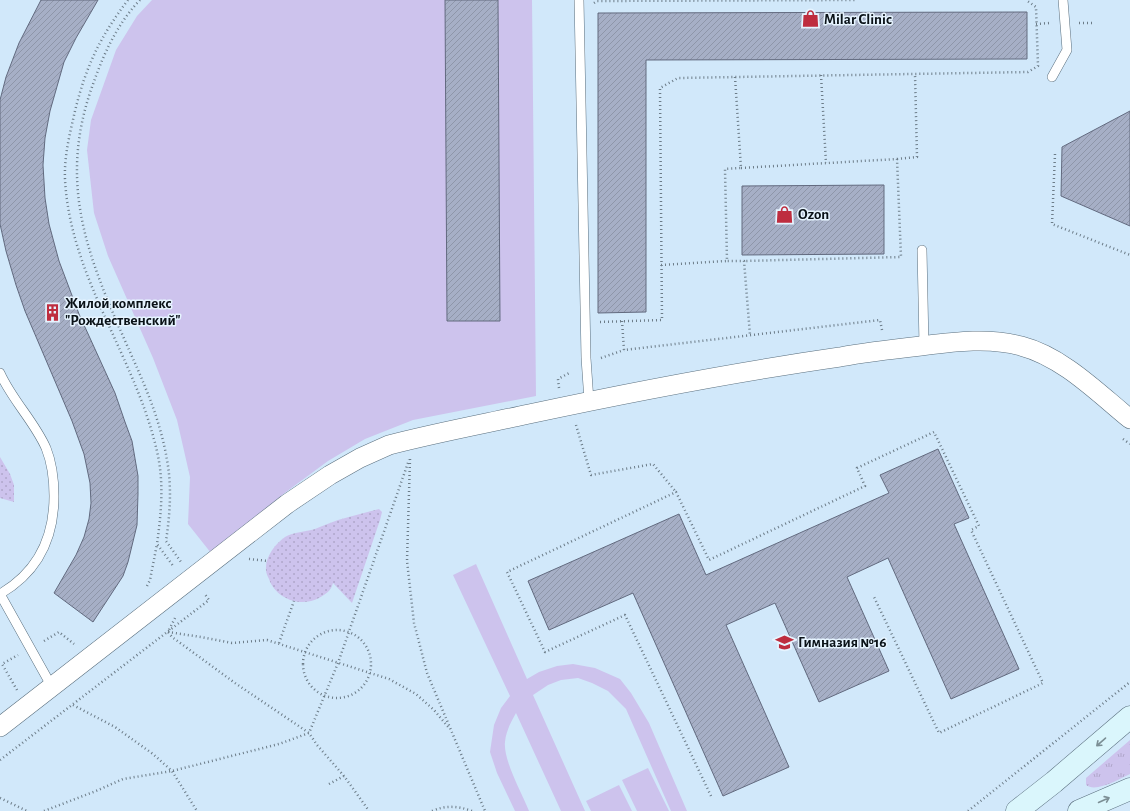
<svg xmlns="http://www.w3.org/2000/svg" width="1130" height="811" viewBox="0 0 1130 811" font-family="'Alegreya Sans',sans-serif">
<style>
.grass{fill:url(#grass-tufts)}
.park{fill:url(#park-dots)}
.pitch{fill:#cdc3ed}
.building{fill:url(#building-hatch);stroke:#626a7f}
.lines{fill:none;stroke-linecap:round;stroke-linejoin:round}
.lane-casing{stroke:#5a6f7e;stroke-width:10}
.street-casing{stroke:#5a6f7e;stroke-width:20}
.secondary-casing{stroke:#5a6f7e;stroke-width:23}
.path{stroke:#6c7c88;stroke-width:2.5;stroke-dasharray:1 3;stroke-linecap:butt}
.lane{stroke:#fff;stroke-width:9}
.street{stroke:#fff;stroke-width:19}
.secondary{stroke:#daf6fc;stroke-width:22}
.oneway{stroke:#7c8f95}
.labels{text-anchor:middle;stroke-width:3;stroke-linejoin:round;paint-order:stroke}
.poi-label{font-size:15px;font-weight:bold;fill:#0a1218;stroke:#e6f4ff;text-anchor:start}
</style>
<defs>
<pattern id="grass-tufts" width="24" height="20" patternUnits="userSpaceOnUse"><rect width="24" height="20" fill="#cdc3ed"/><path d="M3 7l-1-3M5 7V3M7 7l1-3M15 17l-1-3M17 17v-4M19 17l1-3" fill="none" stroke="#afa6ca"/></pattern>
<pattern id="park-dots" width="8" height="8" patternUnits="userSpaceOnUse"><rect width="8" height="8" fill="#cdc3ed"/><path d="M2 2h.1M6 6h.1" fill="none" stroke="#afa6ca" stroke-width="1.8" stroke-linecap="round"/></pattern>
<pattern id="building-hatch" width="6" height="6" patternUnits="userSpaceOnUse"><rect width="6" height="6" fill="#a6afc6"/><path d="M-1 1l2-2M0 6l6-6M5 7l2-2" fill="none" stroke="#8e96a9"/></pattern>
</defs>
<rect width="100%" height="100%" fill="#d1e8fa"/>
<path class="grass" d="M1130,740V774C1119,779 1096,793 1086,785V778Z"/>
<path class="park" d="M0,457L10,474L14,485V502L0,498Z
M379,509L382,512L380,520L352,603L333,583C331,591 326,594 319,598C301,608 276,599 269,579C268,577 266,573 266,570C265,557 275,544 285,537C294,532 305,532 315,529C322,526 330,523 338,520C351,516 365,513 379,509Z"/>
<path class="pitch" d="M152,0H532L536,396L413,420L365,439L328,461L286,492L211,553L188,524L190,477L177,420L153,358L108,256L94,213L87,150L91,120L116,50L137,16Z
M476,564L527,679L539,672L557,666L573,664L595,668L620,679L631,693L649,723L687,811H671L626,709L608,691L592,683L578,678L561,680L548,685L533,695L585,811H561L516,713C511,722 506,731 505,742C503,760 522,793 529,811H515L497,773L490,752L494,725L501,708L510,696L453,575Z
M648,768L669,811H637L622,780Z
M619,785L632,811H591L586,801Z"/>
<path class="building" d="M41,0H98L76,38L64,62L50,111L45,138L43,165L45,198L49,224L59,261L79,314L115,393L125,422L132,441L138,476V494L137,525L128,562L123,576L93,622L54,593L76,555L84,537L89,519L91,503L90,483L84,454L72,421L25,311L16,285L6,251L0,224V100L6,77L19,43Z
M445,0H498L500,321H447Z
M1027,12V59L646,60V312L598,313V13Z
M1130,111V226L1061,196L1062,147Z
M884,185V254L742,255V186Z
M938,449L969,518L954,524L1019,669L951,699L888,558L847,577L889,671L819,702L775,603L726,625L789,767L723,796L633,593L549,630L528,581L679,514L706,575L889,493L880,475Z"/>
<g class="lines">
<defs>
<path id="lane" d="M579,0L586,358L589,401
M1052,77L1067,50L1063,0
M922,250L924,345
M0,373C12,400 34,421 46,448C52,463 54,480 54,496C54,539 38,572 0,594L52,687"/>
<path id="street" d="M0,727L287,504L330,475L360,458L389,445C435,433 483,424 529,414C632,392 736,372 840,357C867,352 894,349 921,346C953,342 989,337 1021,346C1063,357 1098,393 1130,419"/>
<path id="secondary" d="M1017,811L1054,782L1130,717
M1079,811L1130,789"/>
</defs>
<use href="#lane" class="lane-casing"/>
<use href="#street" class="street-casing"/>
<use href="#secondary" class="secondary-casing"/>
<path class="path" d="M128,0C100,37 86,66 75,111C70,133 64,156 65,179C70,279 138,360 158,456C164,485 161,515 157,544L174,567
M140,0C117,24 103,55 92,87C58,183 87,255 126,343C143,381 160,418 167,460C172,487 170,514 166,541L181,562
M594,3L597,1L855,0
M1079,23H1092
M1036,24L1050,23
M821,75L826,163
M735,77L741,168L725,169L727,261H744L750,335
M1055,154L1052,224L1130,255
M897,159L917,157L915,74
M741,168L897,159L901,257L744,261
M661,265L727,261
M622,321L624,350L880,320L882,330
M600,322L662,320L660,88L678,78L1028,72L1038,66L1036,7L1026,0
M601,358L624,350
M559,388L558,379L571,372
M576,425L591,475L653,464L676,492
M1123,439L1130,444
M410,459L407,561L414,623L427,673L485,811
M249,559L268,561
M147,586L150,580L157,544
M175,618L168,632L172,637L235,683L309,733L317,745L344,776L369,811
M303 664a34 34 0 1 1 68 0a34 34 0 1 1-68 0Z
M168,632L201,637L232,643L267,640L389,679L416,694L434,710L449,728
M44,641L59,632L74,644
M279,643L294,601
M17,690L2,664L18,655
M73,705L115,727L153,754L172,771L197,811
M0,760L209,600L204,593
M329,784L344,776
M711,796L625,615L545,652L507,572L676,492L709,560L865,486L857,468L934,432L979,526L971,530L1043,683L939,733L874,597
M0,798L27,811
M44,811L96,791L123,779L172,771L279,744L309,733L338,663L409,460
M432,811C446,805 458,806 472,811
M968,811L1130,682"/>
<use href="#lane" class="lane"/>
<use href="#street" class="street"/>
<use href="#secondary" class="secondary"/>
</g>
<defs><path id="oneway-shaft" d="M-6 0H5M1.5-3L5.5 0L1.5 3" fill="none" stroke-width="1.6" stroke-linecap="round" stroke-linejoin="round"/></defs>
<g class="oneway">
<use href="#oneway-shaft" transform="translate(1101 742) rotate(139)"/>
<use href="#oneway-shaft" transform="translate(1104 800) rotate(-24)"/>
</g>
<defs>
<symbol id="shop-bare" viewBox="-9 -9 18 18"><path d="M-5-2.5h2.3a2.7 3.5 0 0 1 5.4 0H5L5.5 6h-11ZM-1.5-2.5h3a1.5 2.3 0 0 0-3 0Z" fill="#be2d3f" stroke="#e6f4ff" stroke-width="2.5" paint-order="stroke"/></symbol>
<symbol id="building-bare" viewBox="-9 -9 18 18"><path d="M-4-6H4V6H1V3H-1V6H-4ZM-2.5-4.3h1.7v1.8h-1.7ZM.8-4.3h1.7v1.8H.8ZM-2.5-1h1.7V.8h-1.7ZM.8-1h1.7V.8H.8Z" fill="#be2d3f" stroke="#e6f4ff" stroke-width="2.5" paint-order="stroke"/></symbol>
<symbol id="school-bare" viewBox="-9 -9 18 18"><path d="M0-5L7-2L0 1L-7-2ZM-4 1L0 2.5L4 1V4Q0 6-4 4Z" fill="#be2d3f" stroke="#e6f4ff" stroke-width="2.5" paint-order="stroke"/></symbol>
</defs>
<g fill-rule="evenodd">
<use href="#shop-bare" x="798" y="6" width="25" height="25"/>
<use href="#shop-bare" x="772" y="202" width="25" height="25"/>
<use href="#building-bare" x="40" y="300" width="25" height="25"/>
<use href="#school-bare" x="772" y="630" width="25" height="25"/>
</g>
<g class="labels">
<g class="poi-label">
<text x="824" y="24">Milar Clinic</text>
<text x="798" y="219">Ozon</text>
<text x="65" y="308">Жилой комплекс<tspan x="65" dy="17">"Рождественский"</tspan></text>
<text x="798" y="647">Гимназия №16</text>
</g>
</g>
</svg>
